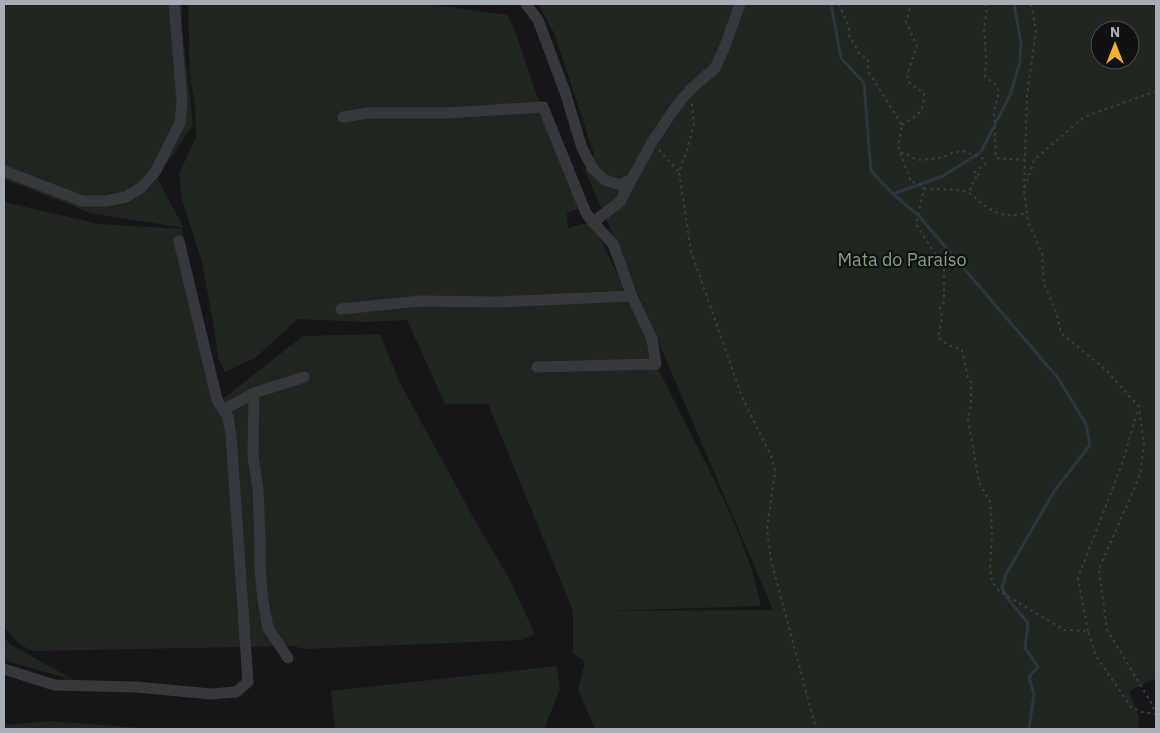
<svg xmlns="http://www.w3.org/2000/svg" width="1160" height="733" viewBox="0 0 1160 733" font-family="'IBM Plex Sans',sans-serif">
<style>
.green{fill:#1e261f;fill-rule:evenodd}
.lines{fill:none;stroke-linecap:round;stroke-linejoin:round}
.stream{stroke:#2c353c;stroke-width:3}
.path{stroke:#3d3f44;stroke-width:2;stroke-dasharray:2.5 4;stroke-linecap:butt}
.minor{stroke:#37383d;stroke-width:11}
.labels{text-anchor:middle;stroke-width:4.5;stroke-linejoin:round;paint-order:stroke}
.park-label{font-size:18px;fill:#7fa381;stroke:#111113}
</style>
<rect width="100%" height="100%" fill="#161618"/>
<path class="green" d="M4,4H182V28L193,125L157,178L184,228L90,213L4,179Z
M188,4H428L507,15L514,28L537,96L581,208L567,213L568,228L587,223L597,232C613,266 631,300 646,335C651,347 654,359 659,370C695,446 744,524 761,606L604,611L773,610L585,170L594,154L554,33L538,4H1156V678L1129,691L1139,717L1138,729H595L578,690L585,662L573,653V611L488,404H445L407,320L367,322L298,319L255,358L225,372L218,358L214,328L202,262L182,200L179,174L196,137L195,105L190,75ZM1100,30H1130V60H1100Z
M4,202L99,224L182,229L196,291L223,399L303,336L380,334L399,381L473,517L510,580L535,634L521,640L305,649L292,646L33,651L19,644L4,627V364L5,363Z
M4,637L10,644L76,681L4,660Z
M557,666L560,689L544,729H335L331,691Z
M50,721L154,729H4V725Z"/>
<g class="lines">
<path class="stream" d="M831,4L841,58L864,83L871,171L893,194L918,215L1058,378L1086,424L1090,445L1055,490L1006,574L1002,588L1008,599L1028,623L1025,648L1038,667L1029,677L1034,694L1029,729
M893,194L943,176L981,152L1010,95L1020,62L1021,43L1014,4"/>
<path class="path" d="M839,4L849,28V35L859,53L868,59V71L902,125L898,146L911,182L922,184L924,189L916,224L944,268V302L940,308L942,317L938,338L949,345L962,350L968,378L971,382V402L968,420L979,482L990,502L992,532L990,569L992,581L999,591L1064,630L1088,631L1096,656L1131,707L1142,712L1155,714
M985,4L987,8L984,29L986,57L985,77L995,84L999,92L994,111L996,158L1025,160
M1156,91L1084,117L1034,160L1024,190L1028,222L1042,253L1044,284L1057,314L1061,333L1106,370L1139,407L1144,445L1140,475L1099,569L1107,630L1152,704L1156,715
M692,104L694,124L687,150L679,172L691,251L742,397L772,458L775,472L767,529L771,560L816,729
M902,125C918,114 924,114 924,93L910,84L907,75L917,46L906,22L911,4
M659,150L679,172
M901,152L918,160L941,158L952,153L963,151L984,159L985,164L974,173L980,175L975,178L969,193
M1024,188L1027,95L1036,31L1031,4
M924,189C937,190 954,188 967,192C972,194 975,198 979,201C996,215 1006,218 1026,213
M1088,631L1078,578L1122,464L1138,409"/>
<path class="minor" d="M526,4L538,20L565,92L582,148L593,169L605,180L620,185L632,179L652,142L677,105L691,89L715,68L725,46L740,4
M343,117L368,113H446L543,107L586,213L593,222
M4,171L82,201H106L126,197L142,187L155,172L180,123L182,101L174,4
M341,309L420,301L496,302L632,296
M537,367L656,364L652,339L632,296L613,244L593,222L620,202L632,179
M254,393L253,456L258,490L260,538V569L263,601L268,628L288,658
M223,410L254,393L304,377
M4,669L54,685L136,687L211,694L236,692L248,682L231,435L228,417L217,400L179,241"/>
</g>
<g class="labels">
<g class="park-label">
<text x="902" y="266">Mata do Paraíso</text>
</g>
</g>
<rect width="1160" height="733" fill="none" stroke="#a8adb8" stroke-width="10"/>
<g transform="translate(1115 45)"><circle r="24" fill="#111113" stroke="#4d4f55"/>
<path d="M0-4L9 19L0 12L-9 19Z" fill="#f2b134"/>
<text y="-8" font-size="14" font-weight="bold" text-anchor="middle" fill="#a8adb8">N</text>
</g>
</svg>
